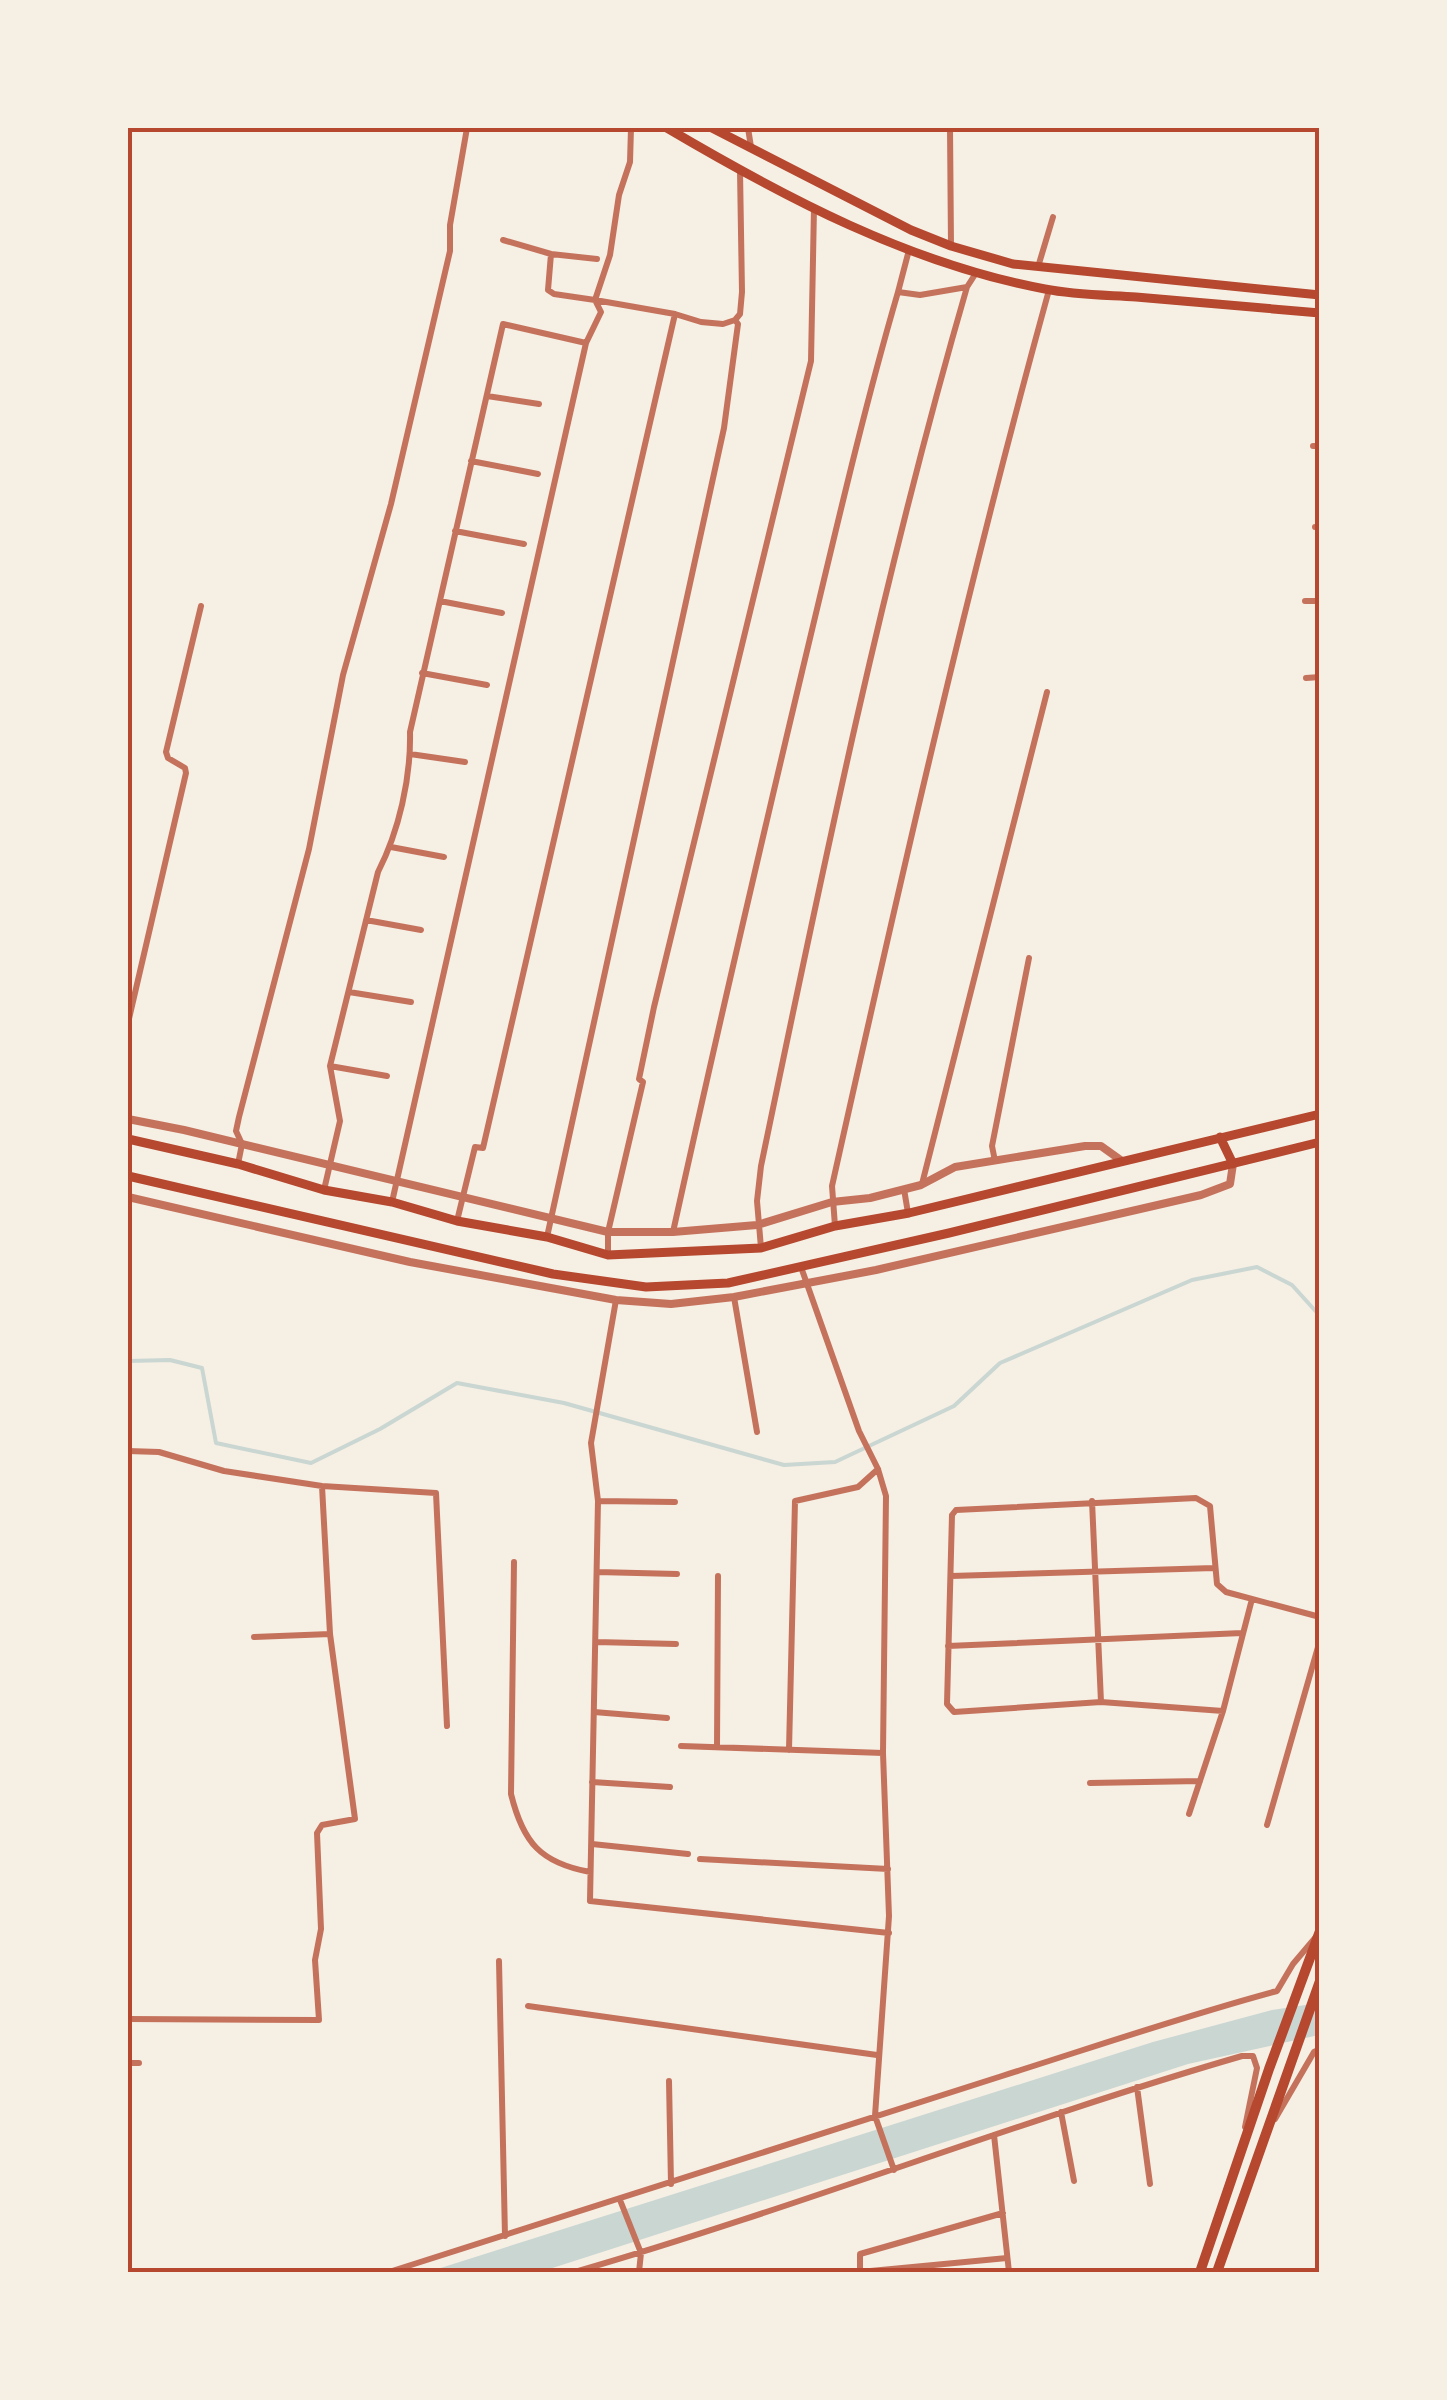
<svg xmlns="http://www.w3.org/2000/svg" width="1447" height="2400" viewBox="0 0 1447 2400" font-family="'Nunito Sans',sans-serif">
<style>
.water{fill:#c9d6d2}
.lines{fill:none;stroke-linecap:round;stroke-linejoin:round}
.stream{stroke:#c9d6d2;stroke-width:4}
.minor{stroke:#c5725c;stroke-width:6}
.tertiary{stroke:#c5725c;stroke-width:8}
.secondary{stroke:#b5482f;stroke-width:9}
.primary{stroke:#b5482f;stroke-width:10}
.neatline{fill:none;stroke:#b5482f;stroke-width:4}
</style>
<rect width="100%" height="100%" fill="#f6efe4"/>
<path class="water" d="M1319,2003V2035L1188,2064L540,2272H428L1153,2042L1272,2010Z"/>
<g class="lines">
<path class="stream" d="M128,1361L170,1360L202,1368L216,1443L311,1463L380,1429L457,1383L564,1403L784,1465L835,1462L954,1406L1000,1363L1192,1280L1257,1267L1292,1285L1320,1316"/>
<path class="minor" d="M748,128L751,147
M950,128L951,246
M503,240L551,254L597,259
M551,254L548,290L554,294L595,300L610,255L619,195L630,162L631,128
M1038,267L1053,217
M898,292L909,250
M487,396L539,404
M1313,446H1320
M471,461L538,474
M1315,527H1320
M455,531L524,544
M440,601L502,613
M1305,601H1320
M422,673L487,685
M1306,678L1320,677
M410,754L465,762
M391,847L444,857
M366,920L421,930
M349,992L411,1002
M128,1023L186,773L185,768L168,758L166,752L201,606
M330,1066L387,1076
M995,1161L992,1146L1029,958
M238,1164L242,1144L236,1131L239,1117L309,849L343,675L391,504L450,251V225L467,128
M922,1184L1047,692
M904,1189L908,1213
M324,1190L340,1121L330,1066L378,872C399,831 411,778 410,732L503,324L586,343
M392,1202L586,343L601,312L595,300L675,314L701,322L723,324L735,320L740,314L742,292L740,171
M457,1221L475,1147L483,1148L675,314
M835,1226L832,1186C899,886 967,587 1049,290
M673,1232C714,1046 757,861 801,676C832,547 861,419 898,292L920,295L967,287
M547,1237L724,428L738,324L735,320
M761,1248L757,1201L761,1166C822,872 883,576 967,287L976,273
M608,1255V1232L643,1082L639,1079L654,1007L811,361L814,208
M801,1267L859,1431L878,1469L886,1496L883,1753L889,1916L875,2116L894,2170
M734,1297L757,1432
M616,1300L591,1443L598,1501L590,1901L889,1933
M128,1451L159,1452L224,1471L322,1486L436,1493L447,1726
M598,1501L675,1502
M1092,1501L1101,1702
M514,1562L511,1794C523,1843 541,1863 590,1872
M597,1572L677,1574
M951,1576L1214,1568
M1252,1599L1223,1711L1101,1702L954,1712L947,1704L952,1515L956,1510L1196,1498L1210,1506L1217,1584L1226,1592L1320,1617
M254,1637L330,1634
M596,1642L676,1644
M948,1646L1242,1633
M594,1712L667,1718
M681,1746L883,1753
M717,1747L718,1576
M789,1750L795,1501L858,1487L878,1469
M592,1782L670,1787
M1090,1783L1200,1781
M1189,1814L1223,1711
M1267,1825L1320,1640
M592,1844L688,1854
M700,1859L888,1869
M499,1961L505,2236
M528,2006L877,2055
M128,2019L319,2020L315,1960L321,1929L317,1833L322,1825L355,1819L330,1634L322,1486
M128,2063H139
M669,2081L671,2184
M1137,2087L1150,2184
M1061,2112L1074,2181
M1275,2119L1314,2052L1320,2049
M994,2135L1009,2272
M620,2200L641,2253L639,2272
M1003,2213L860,2254V2272L1007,2258
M389,2272C594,2208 798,2142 1002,2076C1094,2047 1184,2016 1277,1991L1293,1964L1315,1938
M575,2272C799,2207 1018,2121 1242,2056H1253L1257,2068L1245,2127"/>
<path class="tertiary" d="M128,1119L184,1130L608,1232H673L757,1225L832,1202L870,1198L921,1185L955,1167L1085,1146H1101L1122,1161
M128,1197L410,1262L616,1300L671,1304L734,1297L876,1270L1201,1195L1230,1184L1233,1164"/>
<path class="secondary" d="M667,128C784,197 910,264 1045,289C1075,295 1106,295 1136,297C1197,302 1258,308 1320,313
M712,128L911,230L951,246L1013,264L1320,295
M1220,1137L1233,1164
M128,1139L238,1164L324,1190L392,1202L457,1221L547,1237L608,1255L761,1248L835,1226L909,1213L1320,1114
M128,1176L553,1274L646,1287L728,1283L949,1233L1320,1142"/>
<path class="primary" d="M1200,2272L1269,2069L1320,1931
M1217,2272L1320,1981"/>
</g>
<rect width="1447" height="2400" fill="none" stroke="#f6efe4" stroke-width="260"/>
<rect x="130" y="130" width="1187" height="2140" class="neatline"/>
</svg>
